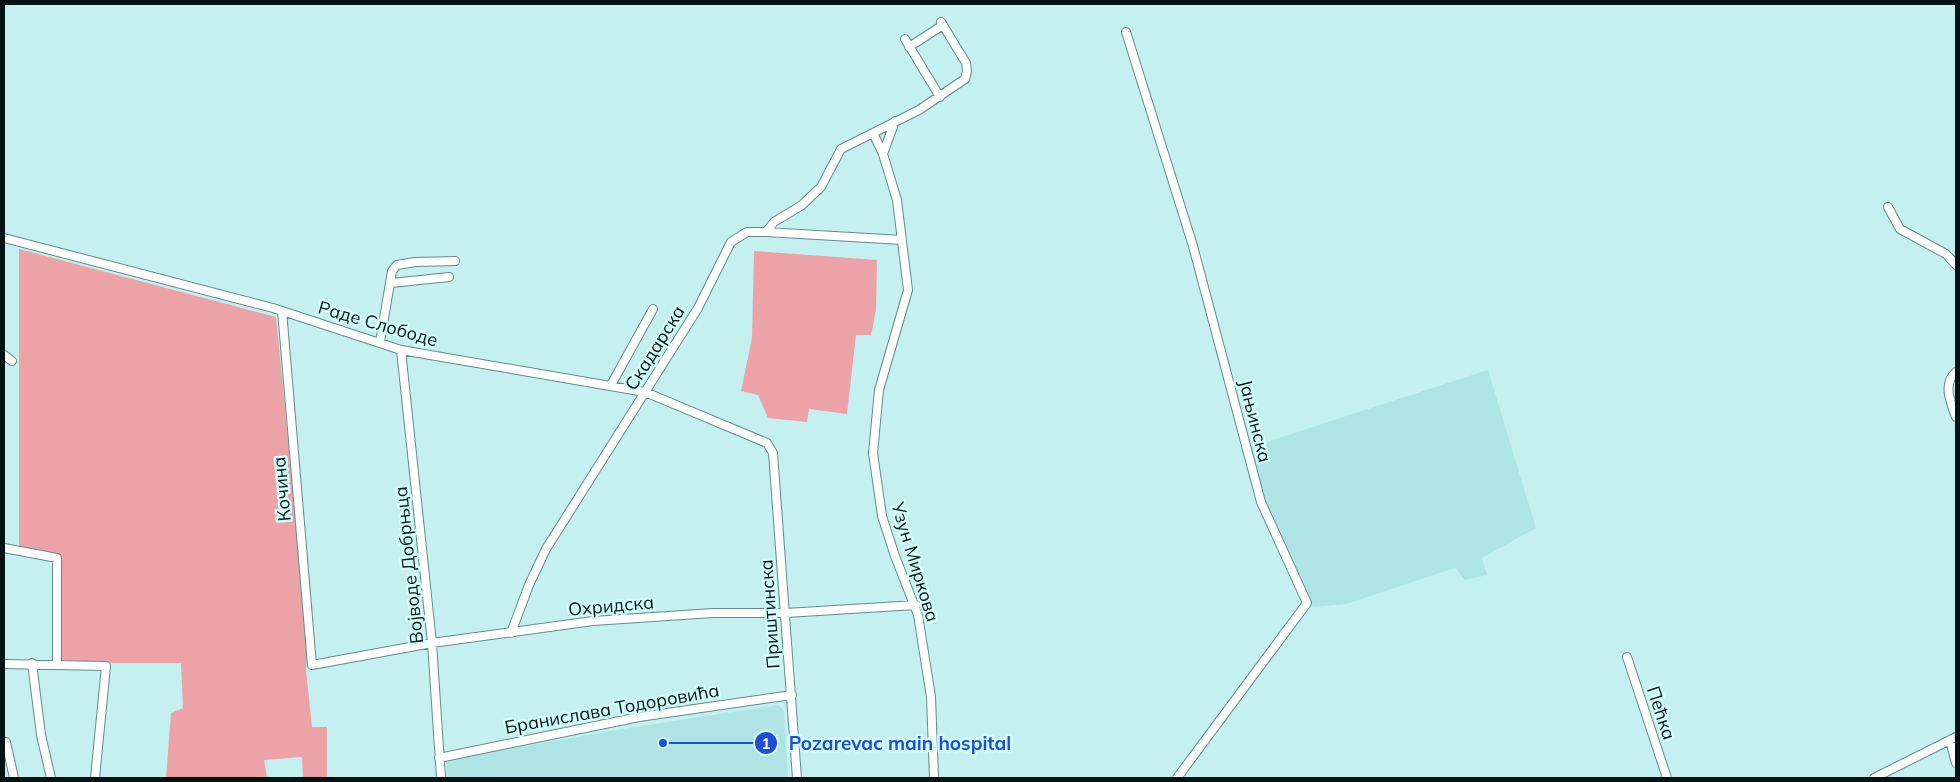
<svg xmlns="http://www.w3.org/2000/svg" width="1960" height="782" viewBox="0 0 1960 782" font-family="Mulish,sans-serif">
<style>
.built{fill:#afe4e4}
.green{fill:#eba3a7}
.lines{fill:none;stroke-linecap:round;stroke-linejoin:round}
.street-casing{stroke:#638b8b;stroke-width:10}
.street{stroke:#fff;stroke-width:8}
.labels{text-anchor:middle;stroke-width:5;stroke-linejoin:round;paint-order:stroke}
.street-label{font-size:18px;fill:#031212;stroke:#d2fdfd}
.leader{fill:none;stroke:#1d4ed8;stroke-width:2}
.callout-dot{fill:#1d4ed8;stroke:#d2fdfd;stroke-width:2}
.mark-label{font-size:15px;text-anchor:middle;font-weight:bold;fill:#fff}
.callout-label{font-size:19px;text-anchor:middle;font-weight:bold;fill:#1d4ed8;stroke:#d2fdfd;stroke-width:5;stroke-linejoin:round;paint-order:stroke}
</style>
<rect width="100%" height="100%" fill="#c5f0f0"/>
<path class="built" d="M1488,370L1536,528L1482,558L1487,575L1465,580L1455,568L1347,604L1313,607L1285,552L1262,497L1248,448Z
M778,705L784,711L788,778H447L446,760L634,727Z"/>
<path class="green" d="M19,249L276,317L307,633L306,670L312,727H327V777L303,778L302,757L264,760L267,778H166L171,713L183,708L181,663H61L60,554L19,548Z
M754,251L877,260L876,310L871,335H856L847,414L809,409L807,422L768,418L758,395L741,391L752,338Z"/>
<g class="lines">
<defs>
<path id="street" d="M1126,32L1193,246L1261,502L1307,603L1177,778
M905,39L940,97
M909,47L943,25
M873,133L883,154L897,200L908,290L879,390L873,453L882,516L895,556L918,615L931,697L934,778
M883,154L895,121
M1888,207L1900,229L1946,254L1956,265
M766,232L902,240
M4,238L273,308L401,350L645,392L767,443L773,453L797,778
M391,283L449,277
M282,311L312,665L432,643L593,621L713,613H786L916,605
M380,342L392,271L397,265L415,262L455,261
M401,350L432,643L441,778
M4,355L12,361
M1956,372C1942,384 1951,403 1956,417
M611,385L653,309
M4,548L57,558V663
M511,633L529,585L546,549L698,308L731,242L747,232H766L774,222L802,205L821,187L841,149L919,110L965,79L967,71L966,63L941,22
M1627,657L1667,778
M32,663L41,735L51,778
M4,664L106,666L95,778
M1950,740L1956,763
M6,742L14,778
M439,758L639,717L792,695
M1874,778L1956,737"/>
</defs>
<use href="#street" class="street-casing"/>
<use href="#street" class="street"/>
</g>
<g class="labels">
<g class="street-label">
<text transform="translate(378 324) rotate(16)" y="6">Раде Слободе</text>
<text transform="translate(655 348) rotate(-58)" y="6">Скадарска</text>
<text transform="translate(1255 421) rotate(76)" y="6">Јањинска</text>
<text transform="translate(282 489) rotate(-95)" y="6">Кочина</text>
<text transform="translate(915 562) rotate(73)" y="6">Узун Миркова</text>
<text transform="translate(409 565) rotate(-96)" y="6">Војводе Добрњца</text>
<text transform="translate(611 606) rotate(-5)" y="6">Охридска</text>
<text transform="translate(770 614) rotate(-94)" y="6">Приштинска</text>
<text transform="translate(612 709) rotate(-10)" y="6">Бранислава Тодоровића</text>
<text transform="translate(1661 713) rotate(72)" y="6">Пећка</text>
</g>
</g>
<path class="leader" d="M663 743L766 743"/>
<g class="callout-dot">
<circle cx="663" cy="743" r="5"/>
<circle cx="766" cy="743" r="12"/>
</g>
<g class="mark-label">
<text x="766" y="749">1</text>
</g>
<g class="callout-label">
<text x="900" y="750">Pozarevac main hospital</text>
</g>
<rect width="1960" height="782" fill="none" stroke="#031212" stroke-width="10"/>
</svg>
